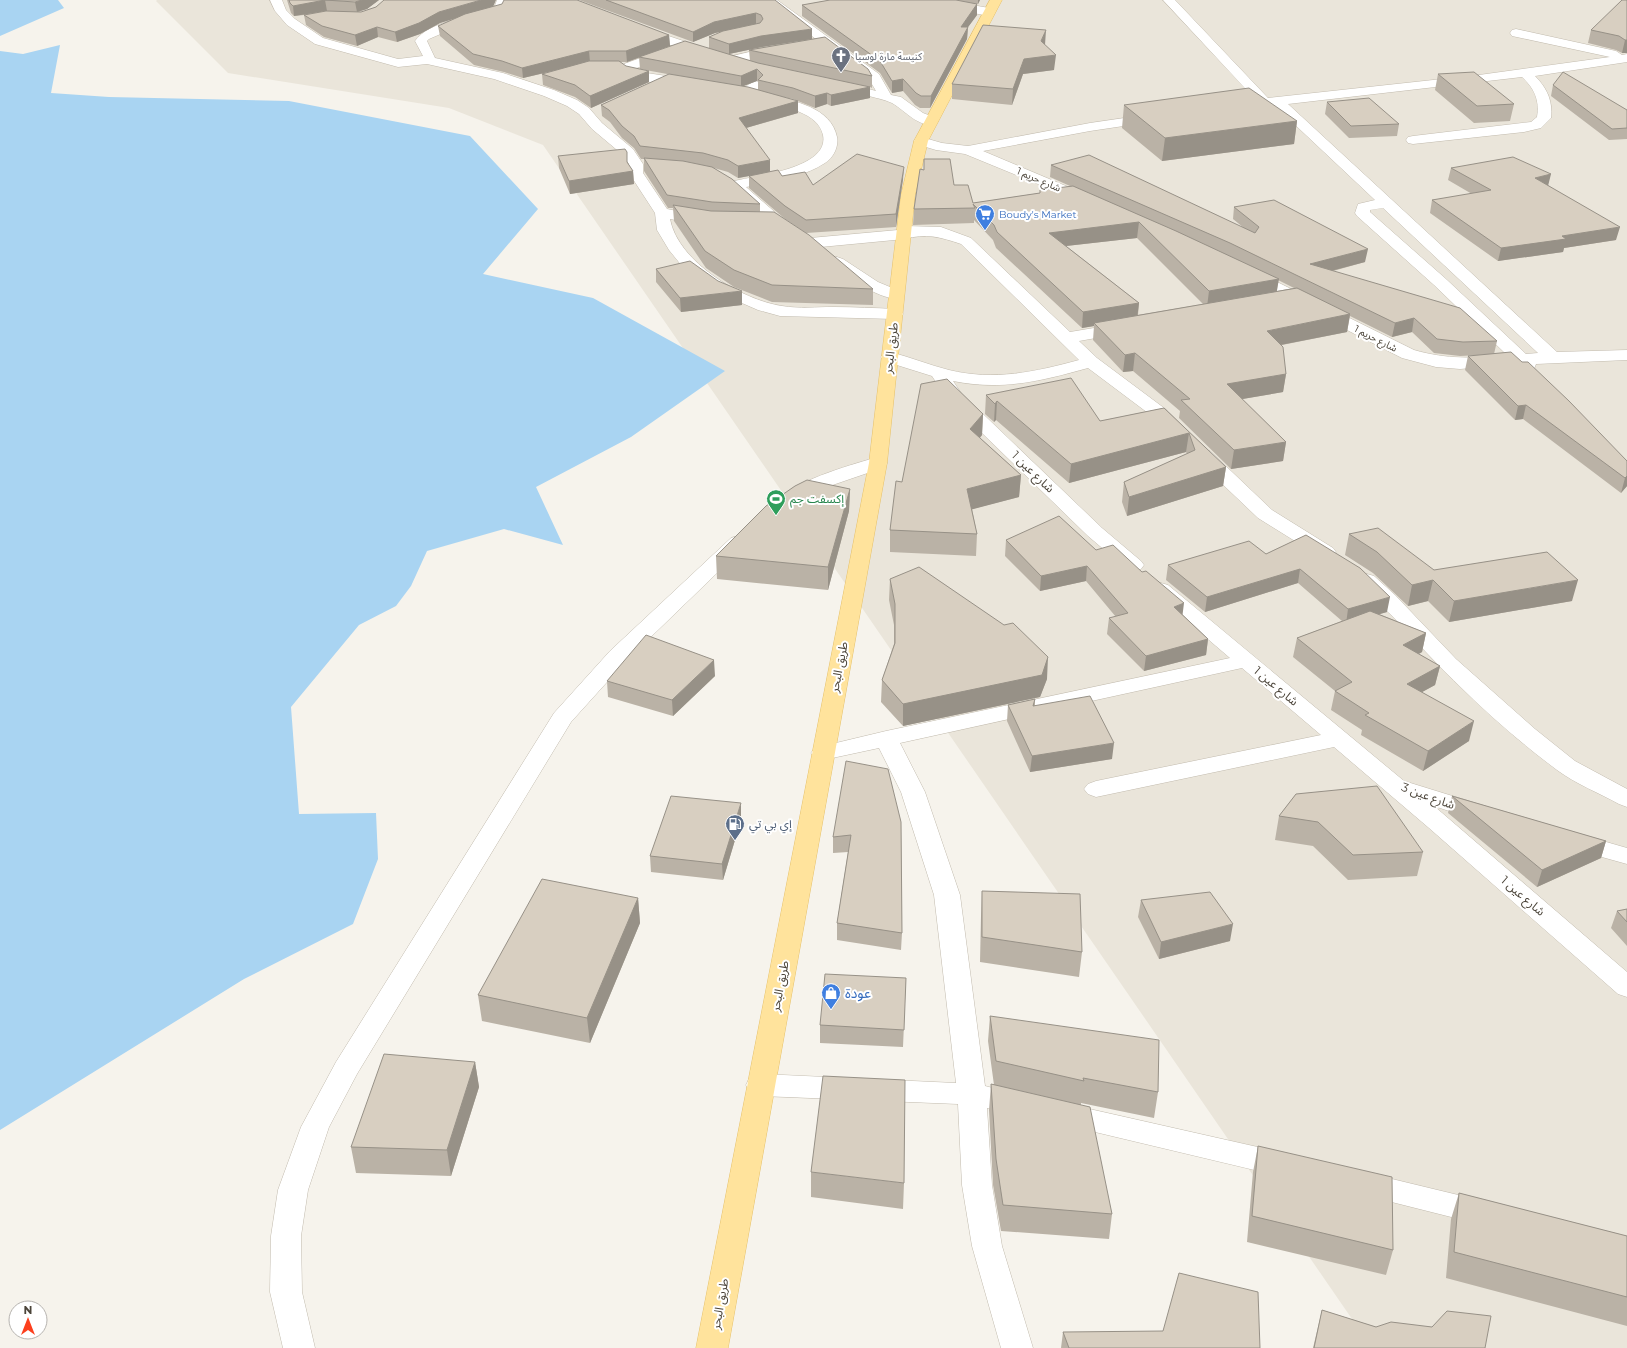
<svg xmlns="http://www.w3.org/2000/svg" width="1627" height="1348" viewBox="0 0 1627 1348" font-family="Montserrat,'Noto Sans Arabic',sans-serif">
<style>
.residential{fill:#eae5da}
.water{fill:#a9d4f2}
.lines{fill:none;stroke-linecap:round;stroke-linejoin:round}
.minor-casing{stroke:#c2bbae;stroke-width:1}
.major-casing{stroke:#e6c16a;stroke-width:1}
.minor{fill:#fff;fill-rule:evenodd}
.major{fill:#ffe39c;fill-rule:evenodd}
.wall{fill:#bab2a6;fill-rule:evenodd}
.shaded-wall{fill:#979187}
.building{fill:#d8cfc1;stroke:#979187}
.labels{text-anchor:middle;stroke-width:4;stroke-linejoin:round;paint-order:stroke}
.far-worship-label{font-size:10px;fill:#5b616d;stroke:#fff;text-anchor:start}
.far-street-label{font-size:10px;fill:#4b4439;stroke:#fff}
.far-shop-label{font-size:10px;fill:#366cbe;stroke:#fff;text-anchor:start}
.street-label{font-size:12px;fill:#4b4439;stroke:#fff}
.leisure-label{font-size:12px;fill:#27864d;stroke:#fff;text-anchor:start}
.service-label{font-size:12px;fill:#4e5e75;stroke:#fff;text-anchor:start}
.near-shop-label{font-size:14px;fill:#366cbe;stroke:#fff;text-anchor:start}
</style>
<rect width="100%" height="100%" fill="#f6f3ec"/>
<path class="residential" d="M157,0H1627V1348H1372L543,145L449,108L228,73L156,1Z"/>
<path class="water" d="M0,0H58L64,8L0,36Z
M60,45L51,93L109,97L289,101L470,136L538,209L483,274L593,298L725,371L631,437L536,487L563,545L504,529L427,551L411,586L396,606L359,625L291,707L299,814L376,813L378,859L353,924L244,979L0,1130V51L23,54Z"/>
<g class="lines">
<defs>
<path id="minor" d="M270,0H282L286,10L295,19L323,38L398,59L423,56L415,41C429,21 472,17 494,8L497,0H509L503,13L466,23L429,39L427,41L435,58L503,73L554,90L577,100L589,108L602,123L633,149L643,164V173L667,209L707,217L710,220L707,223L702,225L670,219C678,262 742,300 782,306C799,309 817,307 834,307C854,307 875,308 895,309L901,311L903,314L901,317L895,319L780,316L758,310L719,293L682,266L669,250L657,230L655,213L629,173V164L623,155L592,129L579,114L567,106L544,96L494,79L427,64L398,67L315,44L287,25L275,11Z
M764,0H777L879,74L891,95L901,97L923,113L936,118L938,121L936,124C918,128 906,111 892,103C879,97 852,93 837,89L836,86L842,82L876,91L869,79Z
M920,0H944L989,8L995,12L989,16L926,4Z
M1163,0H1175L1268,98L1479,75L1610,57L1512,36L1510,33L1512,30L1516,29L1616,51L1622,55L1627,54V62L1535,76C1547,88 1553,101 1551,118L1541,128L1524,132L1413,144L1408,143L1406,140L1408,137L1413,136L1531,122L1537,117C1540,100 1534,88 1522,77L1288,104L1557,352L1627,350V360L1536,364L1534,369C1527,370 1523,370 1517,364L1460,369L1436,367L1402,358L1245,278L1243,275L1245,272H1257L1414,350C1449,360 1472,358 1507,355L1434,285L1357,216L1355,213L1358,204L1375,200L1274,105L1238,109L1233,108L1231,105L1233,102L1255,99ZM1383,208L1538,353L1526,354L1446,279L1370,212V210Z
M642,27L710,50L712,53L706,57L702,56L638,34L636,31Z
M779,45L783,46L785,49L783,52L728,65L722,61L724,58Z
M668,48L672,49L674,52L672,55L634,69L640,72L693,80L694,83L693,86L688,87C673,85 628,82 620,70L624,64Z
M776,69L782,73L775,82L748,96C740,98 722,95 717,89L724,85L741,89Z
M769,95C794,101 831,107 837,137C839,147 833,158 825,163C802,178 772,182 746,187L784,220L787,223L784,226H774L728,185L730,182C753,176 830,169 823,135C818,112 784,107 764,102L762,99L764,96Z
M1152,114L1157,115L1159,118L1157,121L1090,131L983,151L1092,197L1094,200L1092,203L1087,204L965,154L936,150L916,144L914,141L916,138L921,137L942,143L968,146L1090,123Z
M905,226L941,227L971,238L1070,332L1124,323L1130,324L1132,328L1130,332L1124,333L1079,341L1097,358L1168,411L1186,430L1183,434L1177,435L1171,434L1156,419L1088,368C1041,381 1002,391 953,381L961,393L1102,528L1141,561L1144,565L1141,569L1134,571L1127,569L1088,536L948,400L932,376L884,361L881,357L884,353L890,352C910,357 929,365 949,370C994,381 1035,372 1079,360L961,244C940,237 926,233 905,239L810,248L805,246L802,243L805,240L810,238L898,230Z
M837,257L843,259L878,282L902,292L904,295L902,298C882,303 848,276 831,265L829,262L831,259Z
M1203,449L1210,451L1272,510L1333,548L1336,552L1333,556L1326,558L1319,556L1258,518L1196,459L1194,455L1196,451Z
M878,457L885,459L887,463L885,467L818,490L801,501L794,503L787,501L784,497C796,480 857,463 878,457Z
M738,536L745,538L748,542L745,546L626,661L571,722L357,1074L329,1127L308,1190L301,1236L302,1292L315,1348H283L270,1292L271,1236L278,1190L301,1127L336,1062L554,713L610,651L731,538Z
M1367,574L1374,576L1395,595L1456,659L1535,729L1575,761L1627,789V807L1619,804C1599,793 1576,784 1557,770C1499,727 1446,675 1397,621C1385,608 1366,594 1357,580L1360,576Z
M1161,583L1168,585L1404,781L1488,807L1491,813L1488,819L1479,821L1434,806L1627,972V997L1618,994L1429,828L1334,747L1096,797L1088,794L1084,789L1088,784L1096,781L1321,735L1242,668L900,743L925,792L960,895L985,1086L1029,1097L1033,1105L1029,1113L1019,1116L987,1108L992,1185L1002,1246L1033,1348H1001L972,1246L962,1185L958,1104L760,1096L750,1093L746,1085L750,1077L760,1074L956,1083L934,895L901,792L879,748L823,760L815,758L811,753L815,748L886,731L1230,658L1154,593L1151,589L1154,585Z
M1575,833L1627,848V864L1566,847L1563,841L1566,835Z
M1063,1103L1284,1153L1294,1157L1299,1165L1294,1173L1284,1177L1053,1122L1049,1114L1053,1106Z
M1363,1172L1483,1201L1494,1204L1498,1213L1494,1222L1483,1225L1352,1192L1348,1184L1352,1176Z"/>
<path id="major" d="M990,0H1002L928,141L915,195L887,463L728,1348H696L869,463L901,195L914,141Z"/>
</defs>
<use href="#minor" class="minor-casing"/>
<use href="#major" class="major-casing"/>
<use href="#minor" class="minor"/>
<use href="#major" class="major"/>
</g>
<path class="wall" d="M287,0H379L367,9L358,12L493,7L669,35L670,46L627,62H619L649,82L591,108L575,97L543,85L542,74L562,69L523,78L504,72L474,65L440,36L438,26L458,17L440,23L420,34L397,42L378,37L357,46L324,37L306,25L304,15L294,16L291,13ZM327,11L345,12L304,15Z
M579,0H775L812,39L872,76V88L870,87V98L831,106L827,104L815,108L793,99L778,96L798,101V113L746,128L770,172L782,176L813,185L903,179L896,227L806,233L785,219L749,188V176L738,178L728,172L714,168L760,204V212L873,289V305L772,302L734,287L706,268L674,221L673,208H668L644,171V159H641L634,148L622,138L610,122L602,116L601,105L678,76L640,69L639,57L709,48V37L757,24L715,33L693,42ZM806,40L749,50L750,61L729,54L762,47ZM757,81L758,82V90L743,86Z
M830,0H980L978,4H977V15L968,27L967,39L930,108H920L915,105L903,91L892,93L880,73L802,16V5Z
M1627,0V53H1622L1616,50L1588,43L1591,30Z
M1045,45L1054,70L1023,74L1012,105L952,99V84Z
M1438,74L1514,104L1510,121L1474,123L1435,90Z
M1553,85L1627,110V139L1609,140L1551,96Z
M1327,102L1399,124L1397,136L1349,138L1325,114Z
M1124,105L1297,121L1294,144L1162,161L1122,128Z
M558,156L627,162L633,171L634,184L570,194L559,168Z
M924,159L954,185L973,203L1040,193L1070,186L1050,177L1051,165L1244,228L1233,219L1234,207L1365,262L1333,271L1497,341L1494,354L1627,461V486L1621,493L1523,419L1515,420L1465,370L1468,356L1481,355L1460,356L1434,353L1412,332L1392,337L1350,316L1347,332L1282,345L1286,374L1283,392L1242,399L1286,442L1283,461L1231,469L1179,418L1180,411L1133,371L1123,372L1093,340L1094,326L1082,328L996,248L993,240L974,220V223L913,225L914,209L924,170ZM1137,238L1203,304L1138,315L1139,303L1066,246ZM1278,280L1294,288L1277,291Z
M1451,168L1548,185L1616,240L1564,248L1563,252L1498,261L1430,213L1432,200L1472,194L1448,180Z
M656,269L742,305L681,312L656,282Z
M986,395L1100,421L1164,408L1226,467L1223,486L1127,516L1122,502L1124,482L1187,454L1186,452L1069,483L996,420L994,422L985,414Z
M983,414L982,435L980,438L1021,475L1019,497L972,509L977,534L976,556L890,552V530L902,482Z
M850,489L849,511L828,590L717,579L716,556Z
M1349,534L1434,570L1572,601L1449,622L1428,601L1408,606L1373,573L1345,555Z
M1306,535L1387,612L1379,614L1426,633L1422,652L1419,654L1440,666L1435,685L1422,692L1469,741L1423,771L1361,735L1362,730L1331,710L1335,691L1293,657L1297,638L1342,621L1298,583L1205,612L1166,580L1168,565L1266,554Z
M1006,540L1096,550L1183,615L1208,639L1206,655L1144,671L1107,634L1109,618L1116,617L1086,581L1040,591L1005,556Z
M890,579L1047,679L1040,697L903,726L881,702L882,680L894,644V625L889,600Z
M715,676L673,716L608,697L607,681Z
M1035,699V706L1112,759L1030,772L1007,721L1008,705Z
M1296,794L1423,852L1417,876L1348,880L1313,846L1275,840L1279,816Z
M1452,796L1606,841L1601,858L1537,887L1448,813Z
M741,820L723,880L651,872L650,856Z
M901,822L902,933L901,950L837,940V923L848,852L833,853V837Z
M982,891L1082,952L1079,977L980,962L981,916Z
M638,898L640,923L590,1043L482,1021L478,995Z
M1141,900L1230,941L1159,959L1138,917Z
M1627,909V946L1611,928L1617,911Z
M906,978L903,1047L820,1043V1025Z
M990,1016L1158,1092L1154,1118L1081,1103V1105L1112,1214L1109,1239L1001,1231L993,1185L989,1110L991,1084L994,1085L988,1041Z
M475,1062L479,1087L451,1176L356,1173L351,1147Z
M1258,1146L1393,1250L1386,1275L1247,1242L1253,1172Z
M811,1172L904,1183L903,1209L811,1197Z
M1459,1193L1627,1236V1326L1446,1278L1451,1219Z
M1322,1310L1376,1327L1485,1348H1313Z
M1063,1332L1260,1348H1061Z"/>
<path class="shaded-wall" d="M325,0L327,11L294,16L293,6Z
M362,0H379L367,9L357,12L355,2Z
M481,0H496L493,7L440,23L420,34L397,42L395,32L439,12Z
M978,0H980L978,4Z
M977,4V15L960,38L961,27Z
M756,13V24L715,33L693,42V32L714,22Z
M377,27L378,37L357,46L355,35Z
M968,27L967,39L930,108L931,96Z
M812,29V39L762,47L729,54V44L761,36Z
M1046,30L1045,45L1041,41Z
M669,35L670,46L627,62L626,51Z
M1625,40H1627V53H1622Z
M589,51L590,62L523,78L522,68Z
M1056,55L1054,70L1023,74L1012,105L1013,89L1024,59Z
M757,69V81L741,87V76Z
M649,71V82L591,108L590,96Z
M903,79V91L892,93V81Z
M870,87V98L831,106V95Z
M827,93V104L815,108V96Z
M798,101V113L739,130V118Z
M1297,121L1294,144L1162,161L1165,138Z
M770,160V172L738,178V166Z
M904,167L903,179L896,227V214Z
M633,171L634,184L570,194L569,181Z
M1551,174L1548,186L1535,178Z
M1139,222L1137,238L1048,248L1049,233Z
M1620,227L1616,240L1564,248L1563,252L1498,261L1501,248L1562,236Z
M1368,249L1365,262L1308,277L1310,264Z
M1279,279L1276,295L1207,307L1209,291Z
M742,291V305L681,312L680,298Z
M1139,303L1137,319L1094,323V326L1082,328L1083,312Z
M1350,314L1347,332L1265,348L1267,331Z
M1414,318L1412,332L1392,337L1395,323Z
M1135,353L1133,371L1123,372L1125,355Z
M1286,374L1283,392L1225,402L1227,384Z
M997,401L996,420L994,422L995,404Z
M1526,405L1523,419L1515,420L1518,406Z
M983,414L982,435L968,451L970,429Z
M1189,433L1186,452L1069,483L1071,464Z
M1286,442L1283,461L1231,469L1234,450Z
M1226,467L1223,486L1127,516L1129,497Z
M1021,475L1019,497L966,511L967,489Z
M1627,476V486L1621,493L1625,478Z
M850,489L849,511L828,590V567Z
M1087,566L1086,581L1040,591L1041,576Z
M1300,569L1298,583L1205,612L1207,597Z
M1433,580L1428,601L1408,606L1412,585Z
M1578,580L1572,601L1449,622L1454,601Z
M1390,597L1387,612L1346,624L1348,609Z
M1184,603L1182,619L1174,607Z
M1426,633L1422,652L1399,664L1403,645Z
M1208,639L1206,655L1144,671L1146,656Z
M1048,657L1047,679L1040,697L903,726V704Z
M714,660L715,676L673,716L672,700Z
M1440,666L1435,685L1402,703L1407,684Z
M1474,721L1469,741L1423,771L1428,751Z
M1114,743L1112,759L1030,772L1032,756Z
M741,803V820L723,880L722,864Z
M1606,841L1601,858L1537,887L1542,870Z
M638,898L640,923L590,1043L587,1018Z
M1233,924L1230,941L1159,959L1161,942Z
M475,1062L479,1087L451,1176L447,1150Z"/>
<path class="building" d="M289,0H362L355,2L325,0L293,6L290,3Z
M384,0H481L439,12L419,23L395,32L377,27L355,35L322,26L304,15L326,11L361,12L376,7Z
M504,0H577L669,35L626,51H589L522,68L502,61L473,54L438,26L465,14L502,4Z
M606,0H775L812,29L761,36L729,44L709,37L723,31L760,23L763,19L761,15L756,13L714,22L693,32Z
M830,0H956L977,4L961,27H968L931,96H921L916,93L903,79L892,81L880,61L802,5Z
M1622,0H1627V40H1625L1619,36L1591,30Z
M983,25L1046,30L1041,41L1056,55L1024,59L1013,89L952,84Z
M825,37L868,69L872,76L749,50Z
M685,41L758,63L870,87L831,95L827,93L815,96L793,88L758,80L763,75L757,69L741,76L639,57Z
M589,61H619L626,66L649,71L590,96L575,85L542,74Z
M1474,72L1514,104L1477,106L1438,74Z
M1563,72L1627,110V128L1612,129L1553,85Z
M669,74L748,87L798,101L739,118L770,160L738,166L728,160L703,153L640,146L634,136L622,126L609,110L601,105Z
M1249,88L1297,121L1165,138L1124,105Z
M1369,98L1399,124L1351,126L1327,102Z
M625,149L627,152V162L633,171L569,181L558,156Z
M857,154L904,167L896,214L806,220L785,206L749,176L778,170L782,176L805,172L813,185Z
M1089,155L1255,233L1259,227L1234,207L1274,200L1368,249L1310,264L1460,308L1497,341L1463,342L1437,339L1414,318L1395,323L1230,243L1051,165Z
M1513,157L1551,174L1535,178L1620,227L1562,236L1566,239L1501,248L1432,200L1491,190L1451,168Z
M644,158L683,161L712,167L732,179L760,204L712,202L667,195Z
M924,159H950L954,185H968L973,203L1040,193V190L1073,186L1176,231L1279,279L1209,291L1139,222L1049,233L1139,303L1083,312L997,232L994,225L973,204L975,208L914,209L920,169L924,170Z
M673,205L711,211L774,212L809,235L873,289L772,285L734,270L705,251Z
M690,261L718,281L742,291L680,298L656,269Z
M1297,288L1350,314L1267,331L1283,347L1286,374L1227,384L1286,442L1234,450L1181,400L1190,399L1135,353L1125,355L1094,323Z
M1511,352L1522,362H1528L1569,401L1627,461V476L1625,478L1526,405L1518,406L1468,356Z
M1071,378L1100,421L1164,408L1226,467L1129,497L1124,482L1195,450L1189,433L1071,464L997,401L995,404L986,395Z
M947,379L983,414L970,429L1021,475L967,489L977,534L890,530L896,481L902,482L921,384Z
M807,480L850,489L828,567L716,556L766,506L795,486Z
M1059,516L1096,550L1113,545L1142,572L1146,571L1184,603L1174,607L1208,639L1146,656L1109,618L1128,613L1087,566L1041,576L1006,540Z
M1378,528L1434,570L1547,552L1578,580L1454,601L1433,580L1412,585L1377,552L1349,534Z
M1306,535L1360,568L1390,597L1348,609L1300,569L1207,597L1168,565L1249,541L1266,554Z
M919,567L1004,625L1013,623L1048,657L1042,675L903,704L882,680L895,643V604L890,579Z
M1370,611L1426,633L1403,645L1440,666L1407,684L1474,721L1428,751L1365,715L1369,713L1335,691L1352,682L1297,638Z
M646,635L714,660L672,700L607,681Z
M1090,696L1114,743L1032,756L1008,705L1035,699L1033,706Z
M846,761L888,769L901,822L902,933L837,923L851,835L833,837Z
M1377,786L1423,852L1353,855L1318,822L1279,816L1296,794Z
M671,796L741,803L722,864L650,856Z
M1452,796L1606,841L1542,870Z
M542,879L638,898L587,1018L478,995Z
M982,891L1080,894L1082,952L982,937Z
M1210,892L1233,924L1161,942L1141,900Z
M1627,909V922L1617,911Z
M825,974L906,978L904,1030L820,1025Z
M990,1016L1159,1040L1158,1092L1083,1078L1084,1081L996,1061Z
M384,1054L475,1062L447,1150L351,1147Z
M823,1076L905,1080L904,1183L811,1172Z
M991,1084L1090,1107L1112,1214L1003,1205L996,1159Z
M1258,1146L1392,1177L1393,1250L1252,1216Z
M1459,1193L1627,1236V1297L1454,1252Z
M1179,1273L1258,1292L1260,1348H1069L1063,1332L1163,1331Z
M1322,1310L1376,1327L1391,1322L1432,1327L1447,1311L1491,1316L1485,1348H1314Z"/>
<defs>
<symbol id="church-pin" viewBox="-11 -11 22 30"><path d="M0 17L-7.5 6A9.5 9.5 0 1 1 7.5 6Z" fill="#6b7280" stroke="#fff"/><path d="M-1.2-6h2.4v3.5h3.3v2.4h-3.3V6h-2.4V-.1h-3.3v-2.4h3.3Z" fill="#fff"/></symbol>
<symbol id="supermarket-pin" viewBox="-11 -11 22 30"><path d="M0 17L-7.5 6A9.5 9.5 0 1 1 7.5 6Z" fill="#3f7fe0" stroke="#fff"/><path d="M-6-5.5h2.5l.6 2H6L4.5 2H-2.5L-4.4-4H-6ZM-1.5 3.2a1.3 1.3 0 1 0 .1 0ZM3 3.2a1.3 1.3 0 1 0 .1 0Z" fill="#fff"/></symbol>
<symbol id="stadium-pin" viewBox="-11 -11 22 30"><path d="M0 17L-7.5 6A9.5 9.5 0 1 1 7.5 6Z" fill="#2e9e5b" stroke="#fff"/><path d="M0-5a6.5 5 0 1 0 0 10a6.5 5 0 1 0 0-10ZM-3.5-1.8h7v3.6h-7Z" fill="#fff"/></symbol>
<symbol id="fuel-pin" viewBox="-11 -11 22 30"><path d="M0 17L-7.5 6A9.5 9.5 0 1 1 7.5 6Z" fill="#5c6f8a" stroke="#fff"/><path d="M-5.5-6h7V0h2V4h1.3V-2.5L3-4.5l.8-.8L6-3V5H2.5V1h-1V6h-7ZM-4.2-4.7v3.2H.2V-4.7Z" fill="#fff"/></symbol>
<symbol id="shop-pin" viewBox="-11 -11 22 30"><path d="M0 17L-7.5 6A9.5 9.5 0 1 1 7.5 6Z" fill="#3f7fe0" stroke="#fff"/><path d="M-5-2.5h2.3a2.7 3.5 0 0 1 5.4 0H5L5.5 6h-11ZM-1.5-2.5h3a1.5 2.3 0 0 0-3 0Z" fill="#fff"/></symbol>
</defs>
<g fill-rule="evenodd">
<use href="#church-pin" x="830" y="45" width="22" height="30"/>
<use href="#supermarket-pin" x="974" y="203" width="22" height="30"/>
<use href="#stadium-pin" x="765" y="488" width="22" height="30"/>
<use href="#fuel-pin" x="724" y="813" width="22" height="30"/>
<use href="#shop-pin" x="820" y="982" width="22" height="30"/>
</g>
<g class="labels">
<g class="far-worship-label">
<text x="855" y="60">كنيسة مارة لوسيا</text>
</g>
<g class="far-street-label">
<text transform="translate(1039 179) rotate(23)" y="4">شارع حريم 1</text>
<text transform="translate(1376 338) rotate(27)" y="4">شارع حريم 1</text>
</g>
<g class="far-shop-label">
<text x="999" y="218">Boudy's Market</text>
</g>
<g class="street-label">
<text transform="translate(891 348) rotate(-83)" y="4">طريق البحر</text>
<text transform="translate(1033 472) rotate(44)" y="4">شارع عين 1</text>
<text transform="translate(839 667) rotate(-79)" y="4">طريق البحر</text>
<text transform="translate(1276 686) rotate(40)" y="4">شارع عين 1</text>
<text transform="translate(1428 796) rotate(20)" y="4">شارع عين 3</text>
<text transform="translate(1523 896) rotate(41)" y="4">شارع عين 1</text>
<text transform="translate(780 986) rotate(-79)" y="4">طريق البحر</text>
<text transform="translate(720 1304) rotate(-80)" y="4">طريق البحر</text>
</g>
<g class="leisure-label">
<text x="790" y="503">إكسفت جم</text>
</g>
<g class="service-label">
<text x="749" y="828">إي بي تي</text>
</g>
<g class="near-shop-label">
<text x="845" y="998">عودة</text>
</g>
</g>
<g transform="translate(28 1320)"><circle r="19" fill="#ffffff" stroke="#b7b4b0"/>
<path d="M0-3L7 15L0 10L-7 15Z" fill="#fc3f1d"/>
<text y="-6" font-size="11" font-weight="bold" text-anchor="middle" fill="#4b4439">N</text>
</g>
</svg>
